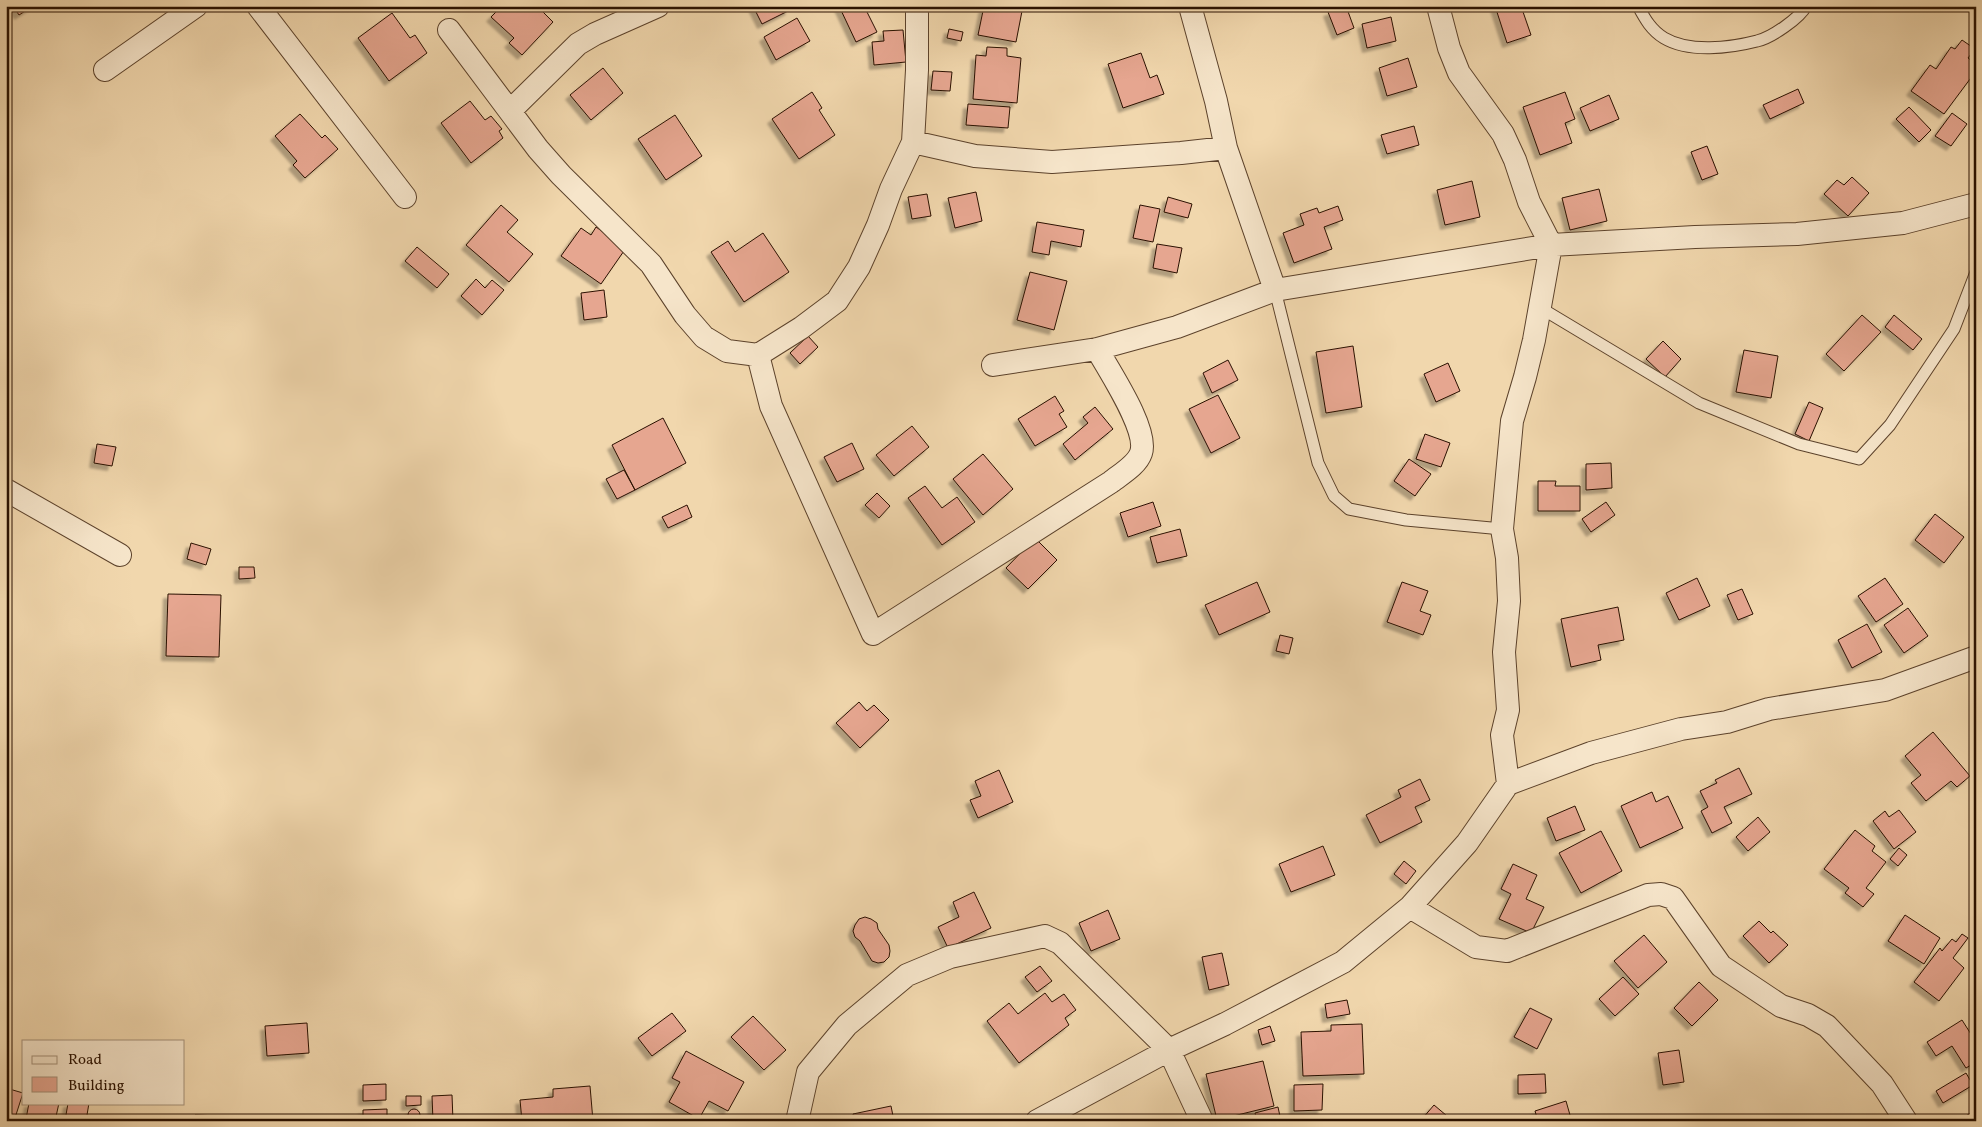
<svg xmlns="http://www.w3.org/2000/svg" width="1982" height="1127" viewBox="0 0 1982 1127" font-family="Vollkorn,serif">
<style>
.building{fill:#e6a690;stroke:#2a1100;filter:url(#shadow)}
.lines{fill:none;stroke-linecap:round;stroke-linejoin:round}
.service-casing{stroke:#5c422b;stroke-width:13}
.minor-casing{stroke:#5c422b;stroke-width:24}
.service{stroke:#f6e5ca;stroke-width:11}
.minor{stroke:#f6e5ca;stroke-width:22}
</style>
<defs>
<filter id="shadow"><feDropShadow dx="-4.5" dy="4.5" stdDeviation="1" flood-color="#0004"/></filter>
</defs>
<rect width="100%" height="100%" fill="#f1d7ad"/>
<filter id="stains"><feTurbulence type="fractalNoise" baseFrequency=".004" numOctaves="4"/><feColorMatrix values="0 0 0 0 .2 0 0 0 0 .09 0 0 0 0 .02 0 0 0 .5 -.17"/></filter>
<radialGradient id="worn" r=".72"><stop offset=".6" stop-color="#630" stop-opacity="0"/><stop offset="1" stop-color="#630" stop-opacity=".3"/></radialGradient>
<path class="building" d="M13,6H33L19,15Z
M502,6H547L542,11L553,22L522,55L509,43L514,38L491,17Z
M753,6H788L790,10L762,24Z
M839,6H864L877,32L856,42Z
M984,6H1023L1016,42L978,35Z
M1346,6L1354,28L1337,35L1328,12Z
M1495,6H1521L1531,35L1507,43Z
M392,13L410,38L415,35L427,53L389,81L358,38Z
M1391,17L1396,41L1367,48L1362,24Z
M797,18L810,41L776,60L764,37Z
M949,29L963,32L961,41L947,38Z
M903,30L906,62L874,65L872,42L884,41L883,31Z
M1962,40L1975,49L1968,58L1976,64V71L1944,114L1911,91L1930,65L1936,69L1951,47L1955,49Z
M987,47L1007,48V56L1021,58L1017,103L973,99L976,55L986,56Z
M1141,53L1150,78L1157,75L1164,94L1123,108L1108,64Z
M1408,58L1417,87L1387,96L1379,68Z
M603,68L623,93L591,120L570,95Z
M933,71L952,72L950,91L931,90Z
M1798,89L1804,103L1770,119L1763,105Z
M812,92L822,108L819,110L835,135L799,159L772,119Z
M1565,92L1575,119L1565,123L1572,143L1540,155L1523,107Z
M1609,95L1619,119L1590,131L1580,108Z
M470,101L485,120L491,116L502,129L499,131L503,138L471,163L441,123Z
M968,104L1010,107L1008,128L966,125Z
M1909,107L1931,130L1919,142L1896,119Z
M1952,113L1967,124L1951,146L1935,136Z
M300,114L322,138L325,135L338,149L305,178L293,165L297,161L275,136Z
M675,115L702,156L666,180L638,139Z
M1414,126L1419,145L1387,154L1381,135Z
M1707,146L1718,174L1702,180L1691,152Z
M1852,177L1869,193L1848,216L1824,194L1837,180L1844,185Z
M1472,181L1480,217L1445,225L1437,190Z
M1599,189L1607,221L1570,230L1562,198Z
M976,192L982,221L955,228L948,198Z
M927,194L931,216L912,219L908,197Z
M1168,197L1192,204L1188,218L1164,212Z
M501,205L518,220L507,232L533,254L509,282L466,245Z
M1140,205L1160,209L1153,242L1133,238Z
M1338,206L1343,220L1324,227L1332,249L1294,263L1283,233L1304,225L1300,214L1317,208L1319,213Z
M1037,222L1084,230L1081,247L1051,241L1049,255L1032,252Z
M596,227L626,248L601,284L561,256L581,228L591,235Z
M763,233L789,272L744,302L711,252L728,241L735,252Z
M1157,244L1182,248L1177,273L1153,268Z
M417,247L449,274L437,288L405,261Z
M1030,272L1067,281L1054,330L1017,320Z
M476,279L485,288L492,280L504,290L482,315L461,296Z
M604,290L607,317L584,320L581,293Z
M1862,315L1881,332L1844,371L1826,354Z
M1894,315L1922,339L1913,350L1885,327Z
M808,336L818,347L800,364L790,353Z
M1663,341L1681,359L1665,377L1646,359Z
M1353,346L1362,407L1326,413L1316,352Z
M1744,350L1778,356L1771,398L1736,392Z
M1228,360L1238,380L1212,393L1203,373Z
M1448,363L1460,391L1436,402L1424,374Z
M1218,395L1240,438L1211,453L1189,409Z
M1055,396L1064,411L1059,414L1067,427L1035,446L1018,419Z
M1809,402L1823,408L1809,441L1795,434Z
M1095,407L1113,429L1075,460L1063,444L1088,423L1083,417Z
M663,418L686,463L635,490L612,445Z
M912,426L929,447L894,476L876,455Z
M1425,434L1450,443L1441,467L1416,459Z
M852,443L864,469L837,482L824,457Z
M97,444L116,447L112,466L94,463Z
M983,454L1013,489L983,515L953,479Z
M1409,459L1431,474L1415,496L1394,481Z
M1611,463L1612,488L1586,490V464Z
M624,470L635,490L617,499L606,479Z
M1538,481H1556L1555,486H1580V511H1538Z
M925,486L942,508L957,497L975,522L942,545L908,498Z
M877,493L890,506L879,518L865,505Z
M1153,502L1161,526L1128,537L1120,513Z
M1606,502L1615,515L1591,532L1582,519Z
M687,505L692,517L668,528L662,517Z
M1935,514L1964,537L1944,563L1915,540Z
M1180,529L1187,556L1157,563L1150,537Z
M1035,538L1057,560L1028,589L1006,568Z
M191,543L211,549L206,565L187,559Z
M239,567H254L255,578L239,579Z
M1697,578L1710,606L1679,620L1666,593Z
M1885,578L1903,604L1876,622L1858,596Z
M1257,582L1270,612L1219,635L1205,605Z
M1402,582L1428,591L1420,611L1431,615L1423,635L1387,622Z
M1742,589L1753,614L1738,620L1727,595Z
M168,594L221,595L219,657L166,656Z
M1618,607L1624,640L1598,645L1601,660L1571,667L1561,619Z
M1908,608L1928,636L1904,653L1884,625Z
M1867,624L1882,652L1852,668L1838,640Z
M1280,635L1293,638L1289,654L1276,651Z
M859,702L867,711L874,705L889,720L860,748L836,723Z
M1933,732L1970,776L1957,787L1951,781L1926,801L1911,783L1921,775L1905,756Z
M1739,768L1752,794L1724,807L1732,823L1712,833L1701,811L1708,807L1700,791L1717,783L1715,780Z
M999,770L1013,802L978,818L970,800L981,796L975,781Z
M1420,779L1430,800L1415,807L1422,822L1380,843L1366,815L1401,797L1398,790Z
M1652,792L1656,802L1668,796L1683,828L1640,848L1621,806Z
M1575,806L1585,830L1556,841L1547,818Z
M1899,810L1916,832L1894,849L1873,821L1885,811L1889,817Z
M1758,817L1770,832L1748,851L1736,837Z
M1855,830L1875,846L1872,851L1886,862L1866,888L1874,894L1863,907L1845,893L1849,888L1824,869Z
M1601,831L1622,871L1581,893L1559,853Z
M1323,846L1335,875L1291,892L1279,864Z
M1899,848L1907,855L1898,866L1890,859Z
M1404,861L1416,871L1406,884L1394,874Z
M1513,864L1537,875L1526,899L1544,907L1531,933L1499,919L1511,894L1501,889Z
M974,892L991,928L948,948L938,927L959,917L953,902Z
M1108,910L1120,939L1091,951L1079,923Z
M1905,915L1940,938L1924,964L1888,941Z
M865,917L871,919L877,923L878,929L889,945L890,951L889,957L884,962L878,963L872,961L860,941L855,937L853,931L855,925L859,919Z
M1759,921L1771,933L1773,931L1788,945L1769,963L1743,936Z
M1962,934L1968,938L1953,958L1964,968L1939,1001L1914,982L1940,948L1942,951L1952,939L1956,942Z
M1644,935L1667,962L1638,988L1614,961Z
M1222,953L1229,985L1209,990L1202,957Z
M1040,966L1052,981L1037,992L1025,977Z
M1623,977L1639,994L1615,1016L1599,999Z
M1699,982L1718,1000L1692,1026L1674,1008Z
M1045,993L1052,1002L1064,994L1076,1010L1065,1018L1069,1025L1019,1063L987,1021L1009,1003L1018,1014Z
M1347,1000L1350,1014L1327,1018L1325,1004Z
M1530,1008L1552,1019L1537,1049L1514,1037Z
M672,1013L686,1031L652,1056L638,1038Z
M753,1016L786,1050L764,1070L731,1037Z
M1962,1020L1976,1042V1062L1966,1068L1952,1046L1936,1056L1927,1042Z
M307,1023L309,1053L267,1056L265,1026Z
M1362,1024L1364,1074L1303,1076L1301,1032L1331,1031V1025Z
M1270,1026L1275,1041L1262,1045L1258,1030Z
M1679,1050L1684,1082L1663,1085L1658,1053Z
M686,1051L744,1082L728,1111L709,1101L699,1119L669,1102L680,1082L672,1078Z
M1263,1061L1274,1106L1217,1120L1206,1074Z
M1966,1073L1973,1085L1943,1103L1936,1091Z
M1545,1074L1546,1093L1518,1094V1075Z
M386,1084V1100L363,1101V1085Z
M1323,1084L1322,1110L1294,1111V1085Z
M590,1086L593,1121H522L520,1100L553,1097V1089Z
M6,1088L23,1093L14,1121H6Z
M452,1095L453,1121H433L432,1096Z
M406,1096H421V1105L406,1106Z
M1566,1101L1570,1115L1559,1119L1560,1121H1538L1535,1111Z
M29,1103H59L55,1121L26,1119Z
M68,1103H89L86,1121H65Z
M1434,1105L1453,1121H1424L1422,1119Z
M891,1106L894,1121H854L853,1114Z
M1278,1107L1281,1121H1257L1255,1113Z
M408 1115a6 6 0 1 1 12 0a6 6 0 1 1-12 0Z
M387,1109V1121H363V1110Z
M1976,1110V1121H1957Z
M195,1115L246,1117V1121H195Z"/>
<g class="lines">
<defs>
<path id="service" d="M1638,6C1645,19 1651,30 1664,38C1689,53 1730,48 1757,41C1771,38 1800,18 1806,6
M1275,290L1318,463L1334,496L1349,509L1406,520L1502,529
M1539,307L1699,403L1799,444L1859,459L1890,425L1954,329L1976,272"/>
<path id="minor" d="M258,6L405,197
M1190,6L1216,101L1226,148L1275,290
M1438,6L1449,48L1459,73L1503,134L1515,160L1529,202L1551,245L1534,340L1525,377L1512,421L1502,529L1507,558L1509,601L1504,652L1508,710L1502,735L1508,784
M449,30L538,149L561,175L651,264L685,315L704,337L727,351L758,355L801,328L837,301L859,267L878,225L891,189L913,142L917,70V6
M105,70L196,6
M510,111L578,44L595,34L658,6
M913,142L975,156L1052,162L1181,153L1226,148
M758,355L771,406L873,634L1111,482C1121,474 1137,465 1141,453C1149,430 1109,371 1097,349
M993,365L1097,349L1177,327L1275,290L1551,245L1695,237L1797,234L1903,223L1976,204
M6,490L120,555
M1410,907L1476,947L1507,951L1648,895L1661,894L1673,898L1721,966L1781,1006L1808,1015L1827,1026L1882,1084L1906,1121
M799,1121L798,1117L808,1072L847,1025L907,975L950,957L1045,936L1060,943L1169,1050L1202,1121
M1037,1121L1169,1050L1225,1024L1343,962L1410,907L1467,843L1508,784L1591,753L1681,729L1727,722L1769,709L1885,690L1976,657"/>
</defs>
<use href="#service" class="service-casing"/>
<use href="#minor" class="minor-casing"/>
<use href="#service" class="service"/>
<use href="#minor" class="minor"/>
</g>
<rect width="1982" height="1127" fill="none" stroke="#f1d7ad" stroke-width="25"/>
<rect x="8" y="8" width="1967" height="1112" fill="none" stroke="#2a1100" stroke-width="2.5"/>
<rect x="12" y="12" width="1957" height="1102" fill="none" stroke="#2a1100"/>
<rect x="22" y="1040" width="162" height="65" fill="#f6e5ca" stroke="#a49079"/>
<rect x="32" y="1056" width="25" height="8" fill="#f6e5ca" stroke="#a49079"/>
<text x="68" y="1064" font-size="15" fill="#2a1100">Road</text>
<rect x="32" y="1077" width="25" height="15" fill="#e6a690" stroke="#a49079"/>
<text x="68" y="1090" font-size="15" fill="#2a1100">Building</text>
<rect width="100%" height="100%" filter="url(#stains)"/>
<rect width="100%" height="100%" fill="url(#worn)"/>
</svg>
